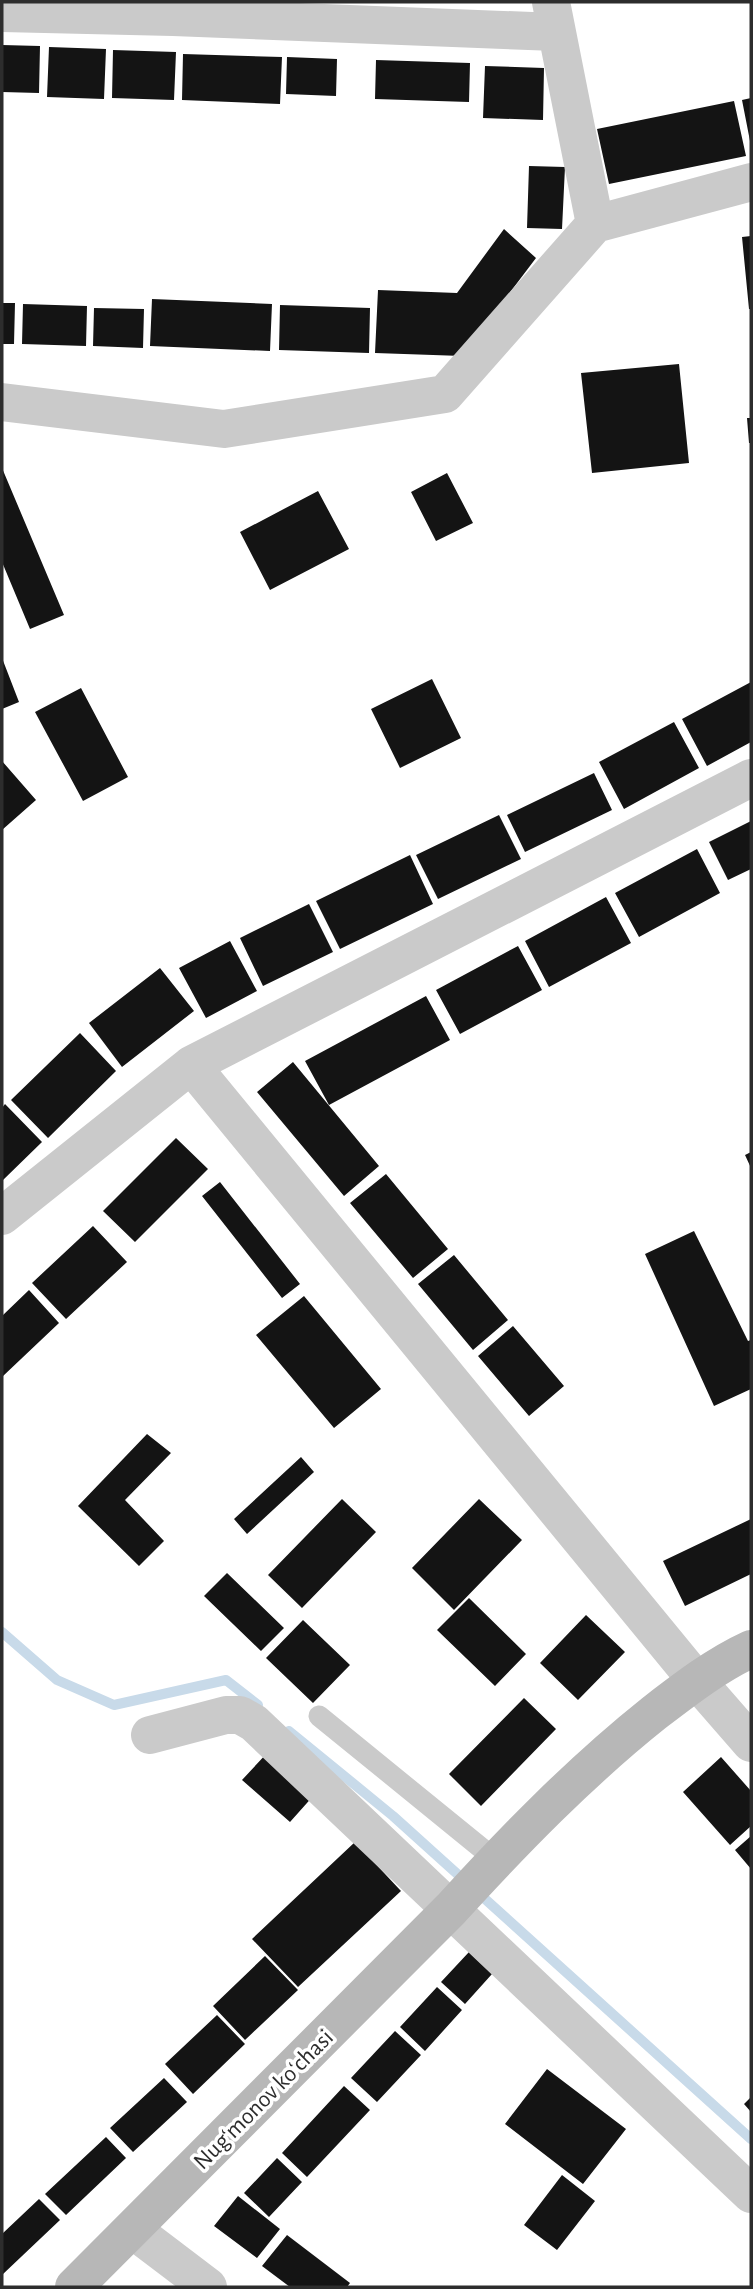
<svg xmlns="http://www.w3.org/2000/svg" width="753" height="2289" viewBox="0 0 753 2289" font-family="'Alegreya Sans',sans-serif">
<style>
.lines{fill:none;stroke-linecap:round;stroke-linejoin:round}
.stream{stroke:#c8dae9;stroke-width:10}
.building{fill:#141414}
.service{stroke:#cacaca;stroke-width:21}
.minor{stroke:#cacaca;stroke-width:38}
.secondary{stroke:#b7b7b7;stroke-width:38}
.labels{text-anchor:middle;stroke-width:7;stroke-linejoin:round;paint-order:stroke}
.street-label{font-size:24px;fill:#2d2d2d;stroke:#fff}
</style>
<rect width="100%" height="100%" fill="#fff"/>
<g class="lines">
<path class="stream" d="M2,1632L57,1680L114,1705L226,1680L258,1705
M289,1731L393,1816L751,2139"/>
</g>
<path class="building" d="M2,45L40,46L39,93L2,92Z
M49,47L106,49L104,99L47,97Z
M113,50L176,52L174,100L112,98Z
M183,54L282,57L280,104L182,100Z
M287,57L337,59L336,96L286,94Z
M376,60L470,63L469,102L375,99Z
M485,66L544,68L543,120L483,118Z
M751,98V141H750L742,100Z
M734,101L746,156L609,184L597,129Z
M529,166L565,167L562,229L527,228Z
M504,229L536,258L462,356L375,353L378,290L457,293Z
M751,236V309H749L742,237Z
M152,299L272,304L270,351L150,346Z
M2,303H15L14,344H2Z
M23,304L87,306L86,346L22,344Z
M280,305L370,308L369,353L279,350Z
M94,308L144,309L143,348L93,346Z
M679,364L689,463L592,473L581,373Z
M747,418H751V443H749Z
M2,468L64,615L30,629L2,562Z
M447,473L473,523L436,541L411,492Z
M318,491L349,549L270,590L240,532Z
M2,658L19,702L2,709Z
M432,679L461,738L400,768L371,709Z
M751,682V742L707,766L682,719Z
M81,688L128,777L83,801L35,712Z
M674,722L699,768L624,809L599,762Z
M2,761L36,800L2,830Z
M594,773L612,810L525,852L507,815Z
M499,815L521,859L438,899L416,855Z
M751,821V869L728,880L709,842Z
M697,849L720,893L639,937L615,893Z
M410,855L433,904L340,949L316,901Z
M606,897L631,943L549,987L525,941Z
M309,904L333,952L263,986L240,938Z
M230,941L257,991L206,1018L179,968Z
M518,946L542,990L460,1034L436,990Z
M160,968L194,1011L122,1067L89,1023Z
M426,996L450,1040L329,1105L305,1061Z
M80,1033L116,1071L48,1138L11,1100Z
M293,1062L379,1166L344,1196L257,1092Z
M5,1104L42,1142L2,1181V1108Z
M176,1138L208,1169L135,1242L103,1211Z
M751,1152V1168L745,1155Z
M386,1174L448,1249L413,1278L350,1203Z
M220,1182L300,1284L282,1298L202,1196Z
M93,1226L127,1262L66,1319L32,1283Z
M694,1231L748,1341L751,1340V1389L714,1406L645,1254Z
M454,1255L508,1320L473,1350L418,1284Z
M29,1290L59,1323L2,1377V1316Z
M304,1296L381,1389L334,1428L256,1335Z
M513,1326L564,1386L529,1416L478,1356Z
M147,1434L171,1453L125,1500L164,1541L139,1566L78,1506Z
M301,1457L314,1472L247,1534L234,1519Z
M342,1499L376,1532L302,1608L268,1575Z
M479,1499L522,1540L454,1610L412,1568Z
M751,1519V1574L685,1606L663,1561Z
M227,1573L284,1628L261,1651L204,1596Z
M469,1598L526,1654L495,1686L437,1630Z
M586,1615L625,1652L578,1700L540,1663Z
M303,1620L350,1665L313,1703L266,1658Z
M524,1698L556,1729L481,1806L449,1774Z
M268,1752L315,1794L290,1822L242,1780Z
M721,1757L751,1791V1826L730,1845L683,1792Z
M751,1836V1869L735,1850Z
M355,1842L401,1891L298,1987L252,1939Z
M469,1952L492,1974L465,2004L441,1982Z
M265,1956L298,1990L245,2040L213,2006Z
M437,1987L462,2010L425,2051L400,2027Z
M217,2015L245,2044L193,2094L165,2064Z
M395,2031L421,2055L377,2102L351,2078Z
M547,2069L626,2129L583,2184L505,2124Z
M164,2078L187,2102L133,2152L110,2128Z
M344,2086L370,2110L307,2177L282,2153Z
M751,2097V2112L744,2104Z
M106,2137L126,2158L66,2215L45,2194Z
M277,2158L302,2182L269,2217L244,2193Z
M562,2175L595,2201L557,2250L524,2225Z
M238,2196L280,2229L257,2258L214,2226Z
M39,2199L60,2220L2,2275V2234Z
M287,2235L350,2283L347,2287H290L262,2266Z"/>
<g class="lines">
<path class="service" d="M319,1716L496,1860"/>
<path class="minor" d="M551,2L595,224
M2,13L173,17L556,32
M2,402L224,429L445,394L595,224L751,182
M191,1065L697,1681L751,1743
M2,1216L191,1065L751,778
M150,1735L226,1715H240L254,1723L751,2194
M133,2230L208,2287"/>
<path class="secondary" d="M74,2287L451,1909C514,1840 580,1772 654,1713C684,1690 716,1665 751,1649"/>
</g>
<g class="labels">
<g class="street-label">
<text transform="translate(263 2099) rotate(-45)" y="8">Nugʻmonov koʻchasi</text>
</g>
</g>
<rect width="753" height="2289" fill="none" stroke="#2d2d2d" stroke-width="7"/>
</svg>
